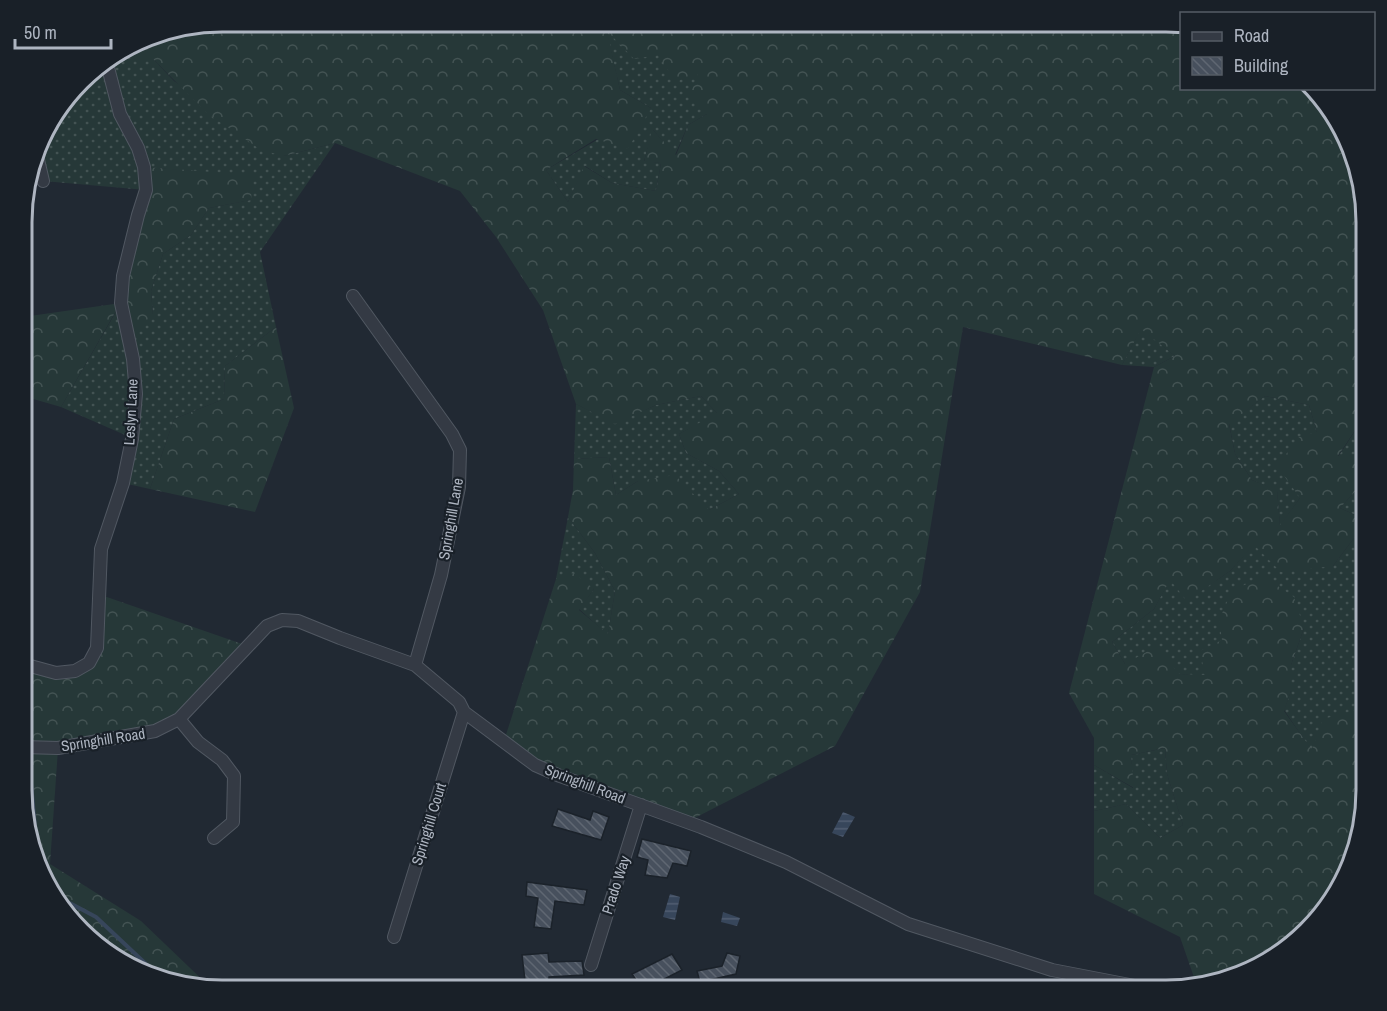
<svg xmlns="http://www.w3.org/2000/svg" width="1387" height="1011" viewBox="0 0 1387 1011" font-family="'Archivo Narrow',sans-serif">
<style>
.grass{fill:url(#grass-dots)}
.forest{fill:url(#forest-crowns);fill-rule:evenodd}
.water{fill:url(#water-rules)}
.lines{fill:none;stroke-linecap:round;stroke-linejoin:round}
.stream{stroke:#37465b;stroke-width:4}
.building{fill:url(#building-back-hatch);stroke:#1b222a;stroke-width:1.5}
.minor-casing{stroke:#515862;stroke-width:14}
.minor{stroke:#343a44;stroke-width:12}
.labels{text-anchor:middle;stroke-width:4.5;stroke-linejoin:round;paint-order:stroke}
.street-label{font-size:15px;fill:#aeb5c1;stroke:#192028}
.rim{fill:none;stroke:#aeb5c1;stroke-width:3}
</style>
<defs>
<pattern id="grass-dots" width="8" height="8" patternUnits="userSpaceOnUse" patternTransform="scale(1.5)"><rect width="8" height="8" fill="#263838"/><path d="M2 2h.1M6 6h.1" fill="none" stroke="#435353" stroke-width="1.8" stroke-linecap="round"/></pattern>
<pattern id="forest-crowns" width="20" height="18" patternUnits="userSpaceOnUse" patternTransform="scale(1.5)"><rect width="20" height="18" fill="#263838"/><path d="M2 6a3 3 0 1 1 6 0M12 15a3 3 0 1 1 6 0" fill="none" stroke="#435353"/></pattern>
<pattern id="water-rules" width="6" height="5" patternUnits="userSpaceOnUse" patternTransform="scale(1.5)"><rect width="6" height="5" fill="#37465b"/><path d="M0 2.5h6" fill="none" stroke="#515e71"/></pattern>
<pattern id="building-back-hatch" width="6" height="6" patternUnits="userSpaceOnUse" patternTransform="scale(1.5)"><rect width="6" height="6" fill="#47505d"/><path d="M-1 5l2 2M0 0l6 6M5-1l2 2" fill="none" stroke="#5f6772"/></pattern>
</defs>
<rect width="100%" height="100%" fill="#212933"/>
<path class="grass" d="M606,29L658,55L700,70L707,114L688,125L675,155L653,130L644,161L661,163L656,191L612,183L585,166L568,202L546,170L651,108L620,90Z
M114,55L125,59H153L174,81L284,156L335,143L260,252L276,327L225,366L224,399L174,419L150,489L123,483L132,438L61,407L121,303L153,315L151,291L163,254L191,235L209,208L250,200L190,171L144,167L146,190L43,181L36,151L42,132L89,71Z
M1141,328L1175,356L1154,367L1122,365Z
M701,396L718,414L679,434L686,453L719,471L739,494L709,510L638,481L616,495L609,457L574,459L576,404L615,423L656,405Z
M1265,396L1309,405L1317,432L1300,498L1280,526L1277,491L1252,480L1235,454L1229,423Z
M1366,414V454L1338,457Z
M1366,483V520L1340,508L1362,484Z
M568,517L595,553L615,591L608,635L579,609L594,589L556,579Z
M1366,522V706L1312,751L1284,710L1291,691V665L1304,628L1223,640L1205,676L1179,674L1125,664L1112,642L1154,609L1170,579L1187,600L1230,571L1254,544L1333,566Z
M1165,748L1167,774L1183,825L1160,838L1126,804L1094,811V765L1133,788L1131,755Z"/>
<path class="forest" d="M221,21H1179L1182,22V88L1309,89L1345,132L1366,208V414L1338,456L1366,454V483L1362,484L1340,508L1366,520V522L1333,566L1281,572L1254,545L1230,571L1187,601L1170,580L1154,609L1112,642L1125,664L1157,646L1179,674L1205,675L1200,651L1222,640L1219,620L1232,591L1263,576L1294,597L1304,628L1291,665V691L1284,711L1312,750L1323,719L1364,708L1366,706V803L1351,866L1324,912L1255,969L1196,983L1180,937L1094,894V811L1126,804L1160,838L1183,825L1167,774L1165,748L1131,755L1134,788L1094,765V738L1069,693L1154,367L1175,356L1141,329L1122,365L963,327L920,592L835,746L681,825L560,776L504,741L556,579L574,573L594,589L579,610L608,634L615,591L595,553L568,517L573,490L574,459L609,457L616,495L638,481L675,475L709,510L739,494L719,471L686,453L679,434L717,413L701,396L656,405L615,424L576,404L543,310L496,237L460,191L335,143L284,156L261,150L208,114L153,59H125L115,55L145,36ZM607,31L634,59L658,55L676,82L699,71L689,97L707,114L688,125L676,155L652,129L644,162L661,163L656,191L612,183L584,166L568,202L546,170L596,139L628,149L651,108L620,90ZM1265,396L1309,405L1317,432L1299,437L1277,466L1300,498L1280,525L1277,490L1252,480L1235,454L1229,424Z
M144,167L253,175L251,200L209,208L191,235L163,254L151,291L153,315L127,337L120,304L61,407L23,396V317L121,303L138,215Z
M276,327L294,408L255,512L150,489L174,419L224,399L225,366Z
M101,595L248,646L179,719L58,749L50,864L141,921L213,990L156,979L99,948L48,890L23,816V664L56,673L89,663Z"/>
<path class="water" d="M843,812L855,817L843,837L832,833Z
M670,894L680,897L675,920L663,917Z
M723,912L740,918L737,926L721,922Z"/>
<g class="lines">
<path class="stream" d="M23,780L31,783L35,827L32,845
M49,892L96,917L164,981"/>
</g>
<path class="building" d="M558,809L590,820L593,811L609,817L601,840L552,826Z
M642,839L691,851L687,866L673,863L667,878L645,875L648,860L637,857Z
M527,882L587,890L584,905L555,901L551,929L534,927L538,898L526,896Z
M548,953L549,962L582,961L584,975L549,977V986L526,989L522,955Z
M727,953L740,956L736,974L700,982L697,971L722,966Z
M672,954L682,970L643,990L632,974Z"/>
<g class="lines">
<defs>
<path id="minor" d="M36,151L43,181
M353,296L452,434L460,450L459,487L441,575L415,665
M23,664L56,673L75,671L89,663L97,648L101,549L123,483L132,439L136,394L133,359L121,303L123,276L138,215L146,190L144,167L138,148L120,114L106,60
M179,719L198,742L222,760L234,776L233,822L214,838
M23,747L58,748L155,731L179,719L267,626L282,620L298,621L340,638L415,665L459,702L464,712L535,765L560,776L701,827L786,862L908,924L1052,970L1135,986L1168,990
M394,937L464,712
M591,965L641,805"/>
</defs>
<use href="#minor" class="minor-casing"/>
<use href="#minor" class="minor"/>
</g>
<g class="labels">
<g class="street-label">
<text transform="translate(131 412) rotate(-87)" y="5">Leslyn Lane</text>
<text transform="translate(451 519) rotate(-80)" y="5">Springhill Lane</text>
<text transform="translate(103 740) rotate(-9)" y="5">Springhill Road</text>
<text transform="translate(585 784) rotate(21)" y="5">Springhill Road</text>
<text transform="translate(429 824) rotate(-73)" y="5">Springhill Court</text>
<text transform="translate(616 885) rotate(-72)" y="5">Prado Way</text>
</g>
</g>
<path d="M0 0H1387V1011H0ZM222 32H1166A190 190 0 0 1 1356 222V790A190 190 0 0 1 1166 980H222A190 190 0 0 1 32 790V222A190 190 0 0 1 222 32Z" fill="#192028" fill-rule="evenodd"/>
<path class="rim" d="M222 32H1166A190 190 0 0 1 1356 222V790A190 190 0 0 1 1166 980H222A190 190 0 0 1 32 790V222A190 190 0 0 1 222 32Z"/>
<rect x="1180" y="12" width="195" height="78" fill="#192028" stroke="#555c65" stroke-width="1.5"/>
<rect x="1192" y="32" width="30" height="9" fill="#343a44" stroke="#555c65" stroke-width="1.5"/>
<text x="1234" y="42" font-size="18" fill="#aeb5c1">Road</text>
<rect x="1192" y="57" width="30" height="18" fill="url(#building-back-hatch)" stroke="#555c65" stroke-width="1.5"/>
<text x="1234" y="72" font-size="18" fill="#aeb5c1">Building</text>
<path d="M15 39v9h96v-9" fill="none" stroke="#aeb5c1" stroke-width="3"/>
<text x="24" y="39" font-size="18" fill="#aeb5c1" stroke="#192028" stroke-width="4.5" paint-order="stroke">50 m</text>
</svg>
